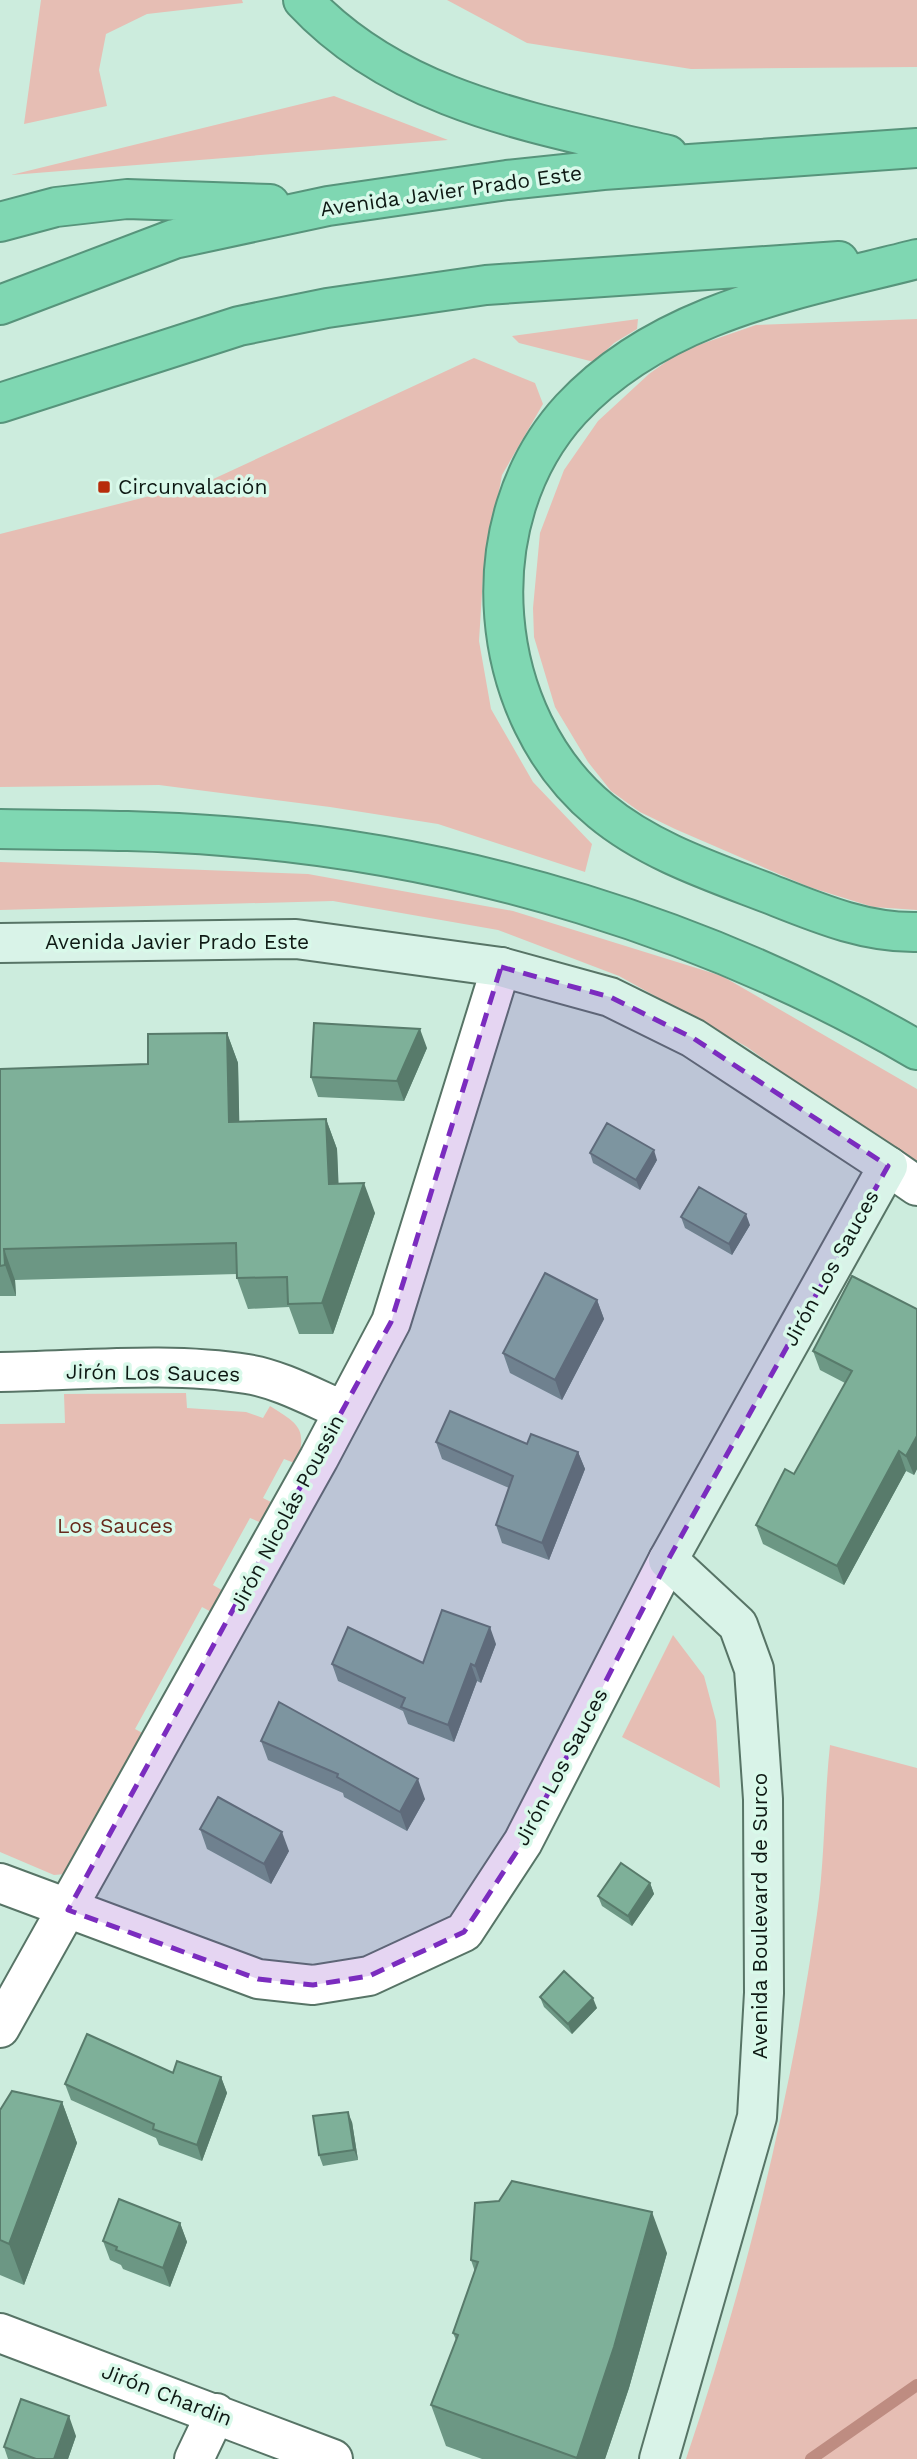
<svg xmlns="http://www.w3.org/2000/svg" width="917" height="2459" viewBox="0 0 917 2459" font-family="'Work Sans',sans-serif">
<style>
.green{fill:#e6beb4}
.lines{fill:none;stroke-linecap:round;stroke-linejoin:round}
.stream{stroke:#be8c81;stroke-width:12}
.street-casing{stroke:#577466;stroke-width:42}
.secondary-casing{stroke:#577466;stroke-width:42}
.highway-casing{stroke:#57947b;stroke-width:42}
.street{stroke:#fff;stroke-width:38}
.secondary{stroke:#d9f3e8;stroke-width:38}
.highway{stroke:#7fd7b2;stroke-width:38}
.wall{fill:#6c9784}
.shaded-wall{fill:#587b6b}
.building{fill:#7eb099;stroke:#587b6b;stroke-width:2}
.marked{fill:#7b2cbf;fill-opacity:0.2;stroke:#7b2cbf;stroke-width:5;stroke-dasharray:14 9;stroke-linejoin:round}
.poi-dot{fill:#b72c0b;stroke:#d9f9ea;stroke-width:2.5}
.labels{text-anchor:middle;stroke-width:7;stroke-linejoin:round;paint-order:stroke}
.street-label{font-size:21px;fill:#0e1914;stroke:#d9f9ea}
.poi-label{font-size:21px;fill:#0e1914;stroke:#d9f9ea;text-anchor:start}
.park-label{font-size:21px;fill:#67291c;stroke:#d9f9ea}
</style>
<rect width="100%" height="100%" fill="#ccecdd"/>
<path class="green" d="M41,0H242L243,3L147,14L106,34L99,70L107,106L24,124Z
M447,0H917V67L691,69L527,43Z
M334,96L448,140L11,175Z
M638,319L637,329L614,343L594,362L519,343L512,336Z
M917,319V910L873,907L809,887L675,829L640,812L611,791L588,762L555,707L534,637L533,608L540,533L564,470L598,421L649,374L681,351L756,325Z
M474,358L535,383L543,404L502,475L483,577L479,641L491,709L533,782L592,844L585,872L438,824L330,807L159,785L0,787V534L209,481Z
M0,862L308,874L513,911L722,976L917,1089V1170L747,1047L619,976L498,930L333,901L0,910Z
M186,1393L187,1408L246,1412L263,1418L270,1406C300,1425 307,1428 297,1464L284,1459L263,1498L275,1504L264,1524L250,1518L213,1585L227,1593L215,1614L202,1607L135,1729L148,1736L65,1874L54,1875L0,1852V1424L65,1423L64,1394Z
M673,1635L704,1676L716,1721L720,1788L622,1737Z
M830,1745L917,1768V2459H686C746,2282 791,2099 817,1914C825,1859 824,1801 830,1745Z"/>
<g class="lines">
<path class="stream" d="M811,2459L917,2385"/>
<defs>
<path id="street" d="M888,1166L917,1186
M0,1372C79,1371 169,1361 247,1374C279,1379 312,1397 342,1410
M0,1883L258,1979L313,1985L369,1976L464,1932L523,1842L668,1560
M0,2028L319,1458L391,1322L501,967
M0,2333L333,2459
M194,2459L216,2413"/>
<path id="secondary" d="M0,943L296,939L501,967L610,997L693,1038L888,1166L668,1560L738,1625L754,1669L763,1799L764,1993L757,2117L659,2459"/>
<path id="highway" d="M303,0C399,103 537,123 668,155
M0,222L56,207L127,199L270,204
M917,259C795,290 661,312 571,409C468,521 486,717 601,811C649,851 713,872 770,894C818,913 865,933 917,932
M0,305L174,239L328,206L507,180L603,170L917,148
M0,403L239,326L327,308L486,285L839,261
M0,829C74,830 149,830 223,836C464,854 708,928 917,1050"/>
</defs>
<use href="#street" class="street-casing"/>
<use href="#secondary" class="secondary-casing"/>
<use href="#highway" class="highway-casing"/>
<use href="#street" class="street"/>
<use href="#secondary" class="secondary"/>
<use href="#highway" class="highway"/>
</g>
<path class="wall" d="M227,1033L238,1063L239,1121L326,1119L337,1149L338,1183L375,1213L333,1334H299L289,1307L248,1309L237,1278V1274L15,1280L16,1296H0V1069L148,1064Z
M427,1048L404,1101L318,1097L311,1077Z
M590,1153L657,1160L640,1190L593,1163Z
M681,1217L750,1225L732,1255L685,1228Z
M597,1300L604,1319L562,1400L510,1373L503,1353Z
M917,1309V1469L914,1475L906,1471L844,1585L763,1544L756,1525L794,1474L845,1383L820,1370L813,1351Z
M436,1442L527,1444L578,1452L585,1469L549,1560L502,1543L496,1525L509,1488L442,1459Z
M496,1644L481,1683L477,1681L454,1742L408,1724L403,1711L338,1681L332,1664L423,1663Z
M261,1741L425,1799L407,1831L344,1797L343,1793L268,1760Z
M200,1829L289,1851L271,1884L207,1849Z
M650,1883L654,1894L632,1926L602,1906L598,1896Z
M540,1997L597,2008L572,2034L544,2007Z
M173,2073L221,2077L227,2093L202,2161L159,2145L156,2138L71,2100L65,2084Z
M62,2102L77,2143L24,2285L0,2275V2110Z
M352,2122L358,2160L323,2166L319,2155Z
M180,2223L187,2242L170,2287L123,2269L121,2265L110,2260L103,2241Z
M667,2253L629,2388L605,2459H482L446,2446L431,2405L456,2340L453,2333L475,2272L471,2260Z
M76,2436L68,2459H8L4,2447Z"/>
<path class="shaded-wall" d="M420,1029L427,1048L404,1101L397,1081Z
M227,1033L238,1063L240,1152L229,1122Z
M326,1119L337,1149L340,1214L329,1184Z
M654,1150L657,1160L640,1190L636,1180Z
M364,1183L375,1213L333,1334L322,1303Z
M746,1214L750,1225L732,1255L729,1244Z
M4,1249L15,1280L16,1296L5,1265Z
M597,1300L604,1319L562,1400L555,1380Z
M917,1436V1469L914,1475L906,1456Z
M899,1451L906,1471L844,1585L837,1566Z
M578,1452L585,1469L549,1560L542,1543Z
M490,1627L496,1644L481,1683L475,1666Z
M471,1664L477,1681L454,1742L448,1725Z
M418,1779L425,1799L407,1831L400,1812Z
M282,1832L289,1851L271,1884L264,1864Z
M650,1883L654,1894L632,1926L628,1916Z
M593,1998L597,2008L572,2034L568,2024Z
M221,2077L227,2093L202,2161L197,2145Z
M62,2102L77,2143L24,2285L9,2244Z
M348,2112L352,2122L358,2160L354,2150Z
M652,2212L667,2253L629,2388L605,2459H577Z
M180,2223L187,2242L170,2287L163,2268Z
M69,2416L76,2436L68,2459H54Z"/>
<path class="building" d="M314,1023L420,1029L397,1081L311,1077Z
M227,1033L229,1122L326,1119L329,1184L364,1183L322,1303L288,1304L287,1277L237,1278L236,1243L4,1249L5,1265L0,1266V1069L148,1064V1034Z
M607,1123L654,1150L636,1180L590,1153Z
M699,1187L746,1214L729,1244L681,1217Z
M545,1273L597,1300L555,1380L503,1353Z
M852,1276L917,1309V1436L906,1456L899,1451L837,1566L756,1525L785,1469L794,1474L852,1371L813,1351Z
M450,1411L527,1444L531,1434L578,1452L542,1543L496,1525L513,1476L436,1442Z
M442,1610L490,1627L475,1666L471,1664L448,1725L401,1707L405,1698L332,1664L348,1627L423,1663Z
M279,1702L418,1779L400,1812L337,1777L338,1774L261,1741Z
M218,1797L282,1832L264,1864L200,1829Z
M621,1863L650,1883L628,1916L598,1896Z
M564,1971L593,1998L568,2024L540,1997Z
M87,2034L173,2073L177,2061L221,2077L197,2145L153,2129L154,2124L65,2084Z
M12,2091L62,2102L9,2244L0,2240V2110Z
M348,2112L354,2150L319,2155L313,2116Z
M512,2181L652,2212L614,2347L577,2458L431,2405L458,2335L453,2333L478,2262L471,2260L475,2203L499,2201Z
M119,2199L180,2223L163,2268L116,2250L117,2247L103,2241Z
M21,2399L69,2416L54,2459H36L4,2447Z"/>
<path class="marked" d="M501,967L610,997L693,1038L888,1166L668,1560L523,1842L464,1932L369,1976L313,1985L258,1979L68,1910L391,1322Z"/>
<rect class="poi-dot" x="97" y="480" width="14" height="14" rx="3.5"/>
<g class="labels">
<g class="street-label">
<text transform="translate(451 191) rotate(-8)" y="7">Avenida Javier Prado Este</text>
<text x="177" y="949">Avenida Javier Prado Este</text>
<text transform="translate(831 1268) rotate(-61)" y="7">Jirón Los Sauces</text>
<text transform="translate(153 1373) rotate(1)" y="7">Jirón Los Sauces</text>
<text transform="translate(287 1513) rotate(-62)" y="7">Jirón Nicolás Poussin</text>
<text transform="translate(561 1767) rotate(-62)" y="7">Jirón Los Sauces</text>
<text transform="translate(760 1916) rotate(-90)" y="7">Avenida Boulevard de Surco</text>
<text transform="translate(167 2395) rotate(21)" y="7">Jirón Chardin</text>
</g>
<g class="poi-label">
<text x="118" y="494">Circunvalación</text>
</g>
<g class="park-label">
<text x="115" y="1533">Los Sauces</text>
</g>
</g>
</svg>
